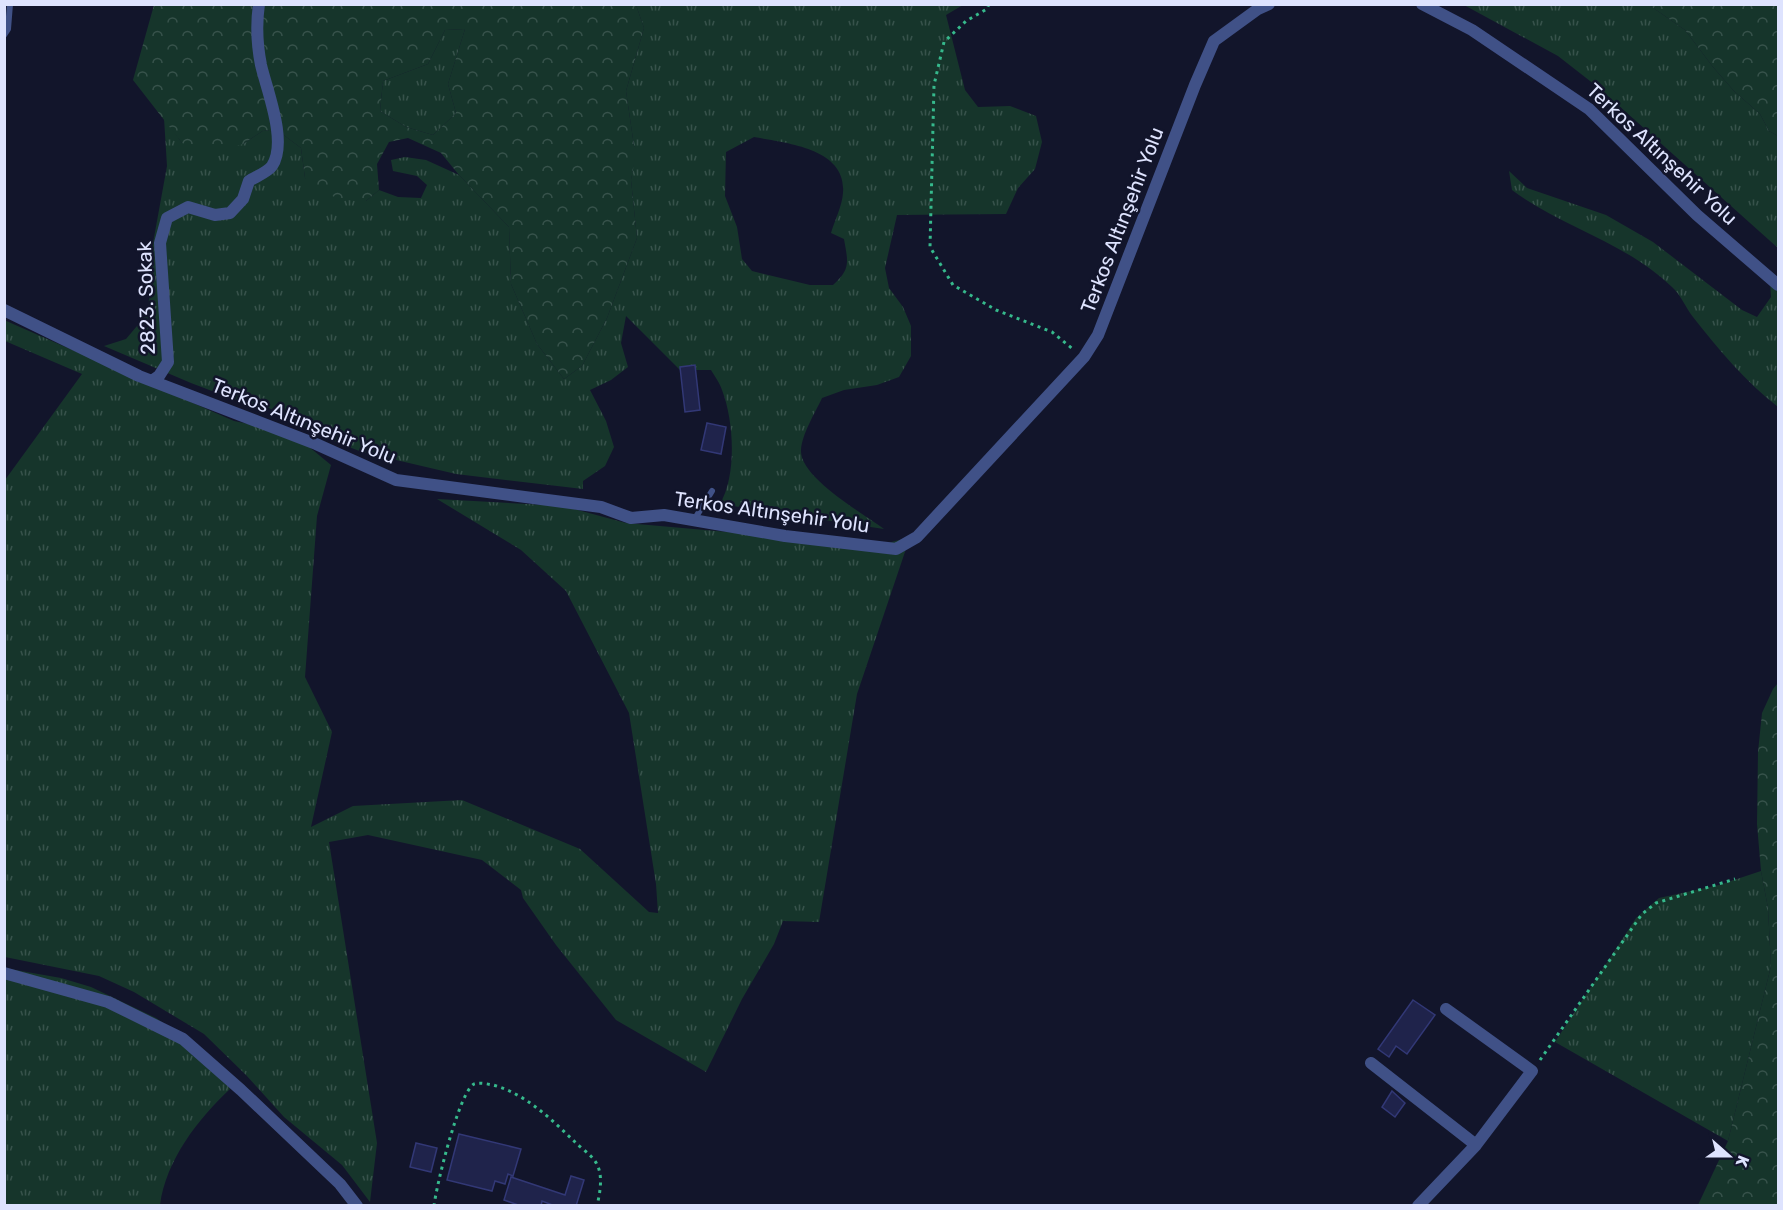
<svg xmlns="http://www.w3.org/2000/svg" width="1783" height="1210" viewBox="0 0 1783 1210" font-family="Rubik,sans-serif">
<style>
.grass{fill:url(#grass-tufts);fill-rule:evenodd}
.forest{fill:url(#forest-crowns);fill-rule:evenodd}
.building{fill:#1f234b;stroke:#323876;stroke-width:1.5}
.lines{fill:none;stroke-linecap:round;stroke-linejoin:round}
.path{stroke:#36b98c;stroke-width:3;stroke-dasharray:3 4.5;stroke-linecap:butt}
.service{stroke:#405187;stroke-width:6}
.minor{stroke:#405187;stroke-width:12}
.labels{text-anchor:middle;stroke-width:5;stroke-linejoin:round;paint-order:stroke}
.street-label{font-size:20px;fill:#dee3fe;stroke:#12152b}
</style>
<defs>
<pattern id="grass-tufts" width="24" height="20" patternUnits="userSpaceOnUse" patternTransform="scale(1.5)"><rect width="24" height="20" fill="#16352b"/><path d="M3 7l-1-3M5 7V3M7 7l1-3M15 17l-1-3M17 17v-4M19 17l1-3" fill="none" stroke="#37524b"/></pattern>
<pattern id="forest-crowns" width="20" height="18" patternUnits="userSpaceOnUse" patternTransform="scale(1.5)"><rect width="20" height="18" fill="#16352b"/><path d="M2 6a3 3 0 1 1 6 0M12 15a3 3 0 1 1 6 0" fill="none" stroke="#37524b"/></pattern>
</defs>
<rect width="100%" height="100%" fill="#12152b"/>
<path class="grass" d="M636,5H963L946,15L965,90L978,107L1010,106L1036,116L1042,142L1035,169L1018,188L1006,214L897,215L885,268L889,288L903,307L911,326V356L899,377L877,385L844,390L822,398C815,413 802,434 801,450C799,477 864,514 884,529L720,504C737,475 734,421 722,390C720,383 715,377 711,370H680L626,316L621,343L628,367L611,380L590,390L606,421L614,447L605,466L583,481V489L456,474L362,452L331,440L295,423L269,408L241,402L191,383L104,346L126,339L148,313L153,243L167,166L164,118L182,143L243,144L264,130L281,133L301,148L305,178L366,201L379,190L398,197L421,198L427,185L417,176L393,171L391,160L405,157L426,160L459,175L509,227L511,284L537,344L564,379L582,366L607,318L637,238L631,180L636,148L634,146L626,91L644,28ZM754,137C786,143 847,148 843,193C842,206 835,220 831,233L844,239C848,262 851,269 833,285H810L752,271L742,259L737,227L725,196L726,152Z
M1464,5H1649L1685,30L1713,67L1734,91L1760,114L1769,131L1778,136V248L1599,88L1558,56Z
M465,29L448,84L456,113L433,135L406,127L380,111L383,81L428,64L445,30Z
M1509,171L1527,188L1606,215L1653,242L1742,310L1757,317L1771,297L1770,281L1778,288V407C1746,382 1718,349 1693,317C1686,308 1681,295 1672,287C1624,241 1563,228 1512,190Z
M4,320L234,421L279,430L308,446L331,465L317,516L305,677L332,732L311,827L353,806L462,800L580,849L649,912L658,913L656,884L629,713L566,591L521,550L437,499L563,506L626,523L840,542L888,543L910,537L857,694L819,922L783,921L774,944L742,999L706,1072L616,1020L556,945L523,898L521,890L482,860L368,835L329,842L377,1143L370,1202L342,1165L284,1117L246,1075L204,1034L134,992L99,976L5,957V480L82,374L5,341Z
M1761,871L1768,908L1771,966L1728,1141L1555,1042L1636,918L1659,898L1719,885Z
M4,968L61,978L91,987L156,1018L199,1048L230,1089C198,1119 166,1160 160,1205H5Z"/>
<path class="forest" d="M154,5H636L644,28L626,91L634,146L637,148L631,180L637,238L607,318L582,366L564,379L537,344L511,284L509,227L459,175L441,153L408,138L389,142L377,164L379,190L366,201C338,201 326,196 305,178L301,148L281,133L264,130L243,144L217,152L182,143L133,80ZM465,29L448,84L456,113L433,135L406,127L380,111L383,81L428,64L445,30Z
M1649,5H1778V136L1769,131L1760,114L1734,91L1713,67L1685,30Z
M1778,683V1205H1698L1728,1141L1771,966L1768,908L1761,871L1757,824L1758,752L1762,713L1773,689Z"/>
<path class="building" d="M695,365L700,410L685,412L680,367Z
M707,423L726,427L721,454L701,450Z
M1413,1000L1435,1015L1407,1054L1396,1046L1389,1057L1378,1049Z
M1392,1091L1405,1103L1395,1117L1382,1107Z
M459,1134L521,1149L513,1176L508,1174L505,1184L495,1181L492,1191L447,1180Z
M416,1143L437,1148L431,1172L410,1167Z
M571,1176L584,1180L576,1206H555L542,1201L541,1206H521L504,1200L511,1177L565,1195Z"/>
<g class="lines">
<path class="path" d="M989,4L987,9L966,21L944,42L934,85L930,247L953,285L996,310L1052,332L1074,350
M1540,1060L1642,914L1656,903L1735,879
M434,1206C436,1187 459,1092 474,1084C480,1082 487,1084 493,1085C526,1094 551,1119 575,1142C581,1148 590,1154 595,1161C604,1174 600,1192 597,1206"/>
<path class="service" d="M4,35L8,29L10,4
M694,520L712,491"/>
<path class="minor" d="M1422,4L1472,30L1589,109L1697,215L1778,285
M4,310L139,376L316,444L396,480L601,507L631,518L664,515L785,536L896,549L917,537L1084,357L1098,335L1195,85L1214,41L1258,9L1269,4
M152,381L159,376L168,362L160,243L167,218L188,207L215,215L230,213L243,199L249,181C255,177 268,172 272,166C288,142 267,91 261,65C257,45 256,25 259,4
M4,973L108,1002L183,1039L241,1090L340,1184L357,1206
M1446,1009L1532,1071L1476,1145
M1371,1063L1476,1145L1418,1206"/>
</g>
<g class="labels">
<g class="street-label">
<text transform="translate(1662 154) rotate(43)" y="7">Terkos Altınşehir Yolu</text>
<text transform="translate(1122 220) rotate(-69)" y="7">Terkos Altınşehir Yolu</text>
<text transform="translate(146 298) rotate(-92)" y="7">2823. Sokak</text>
<text transform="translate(304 421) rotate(22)" y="7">Terkos Altınşehir Yolu</text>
<text transform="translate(772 512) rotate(8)" y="7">Terkos Altınşehir Yolu</text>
</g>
</g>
<rect width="1783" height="1210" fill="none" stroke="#dee3fe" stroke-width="12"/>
<g transform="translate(1729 1156) rotate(111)" stroke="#12152b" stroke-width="4.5" paint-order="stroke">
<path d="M0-4.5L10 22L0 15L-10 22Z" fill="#dee3fe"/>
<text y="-9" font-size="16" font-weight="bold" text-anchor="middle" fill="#dee3fe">K</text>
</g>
</svg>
